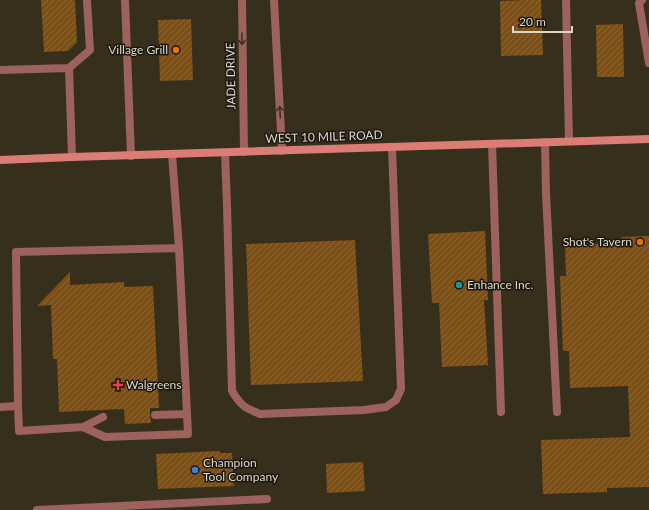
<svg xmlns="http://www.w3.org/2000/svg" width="649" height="510" viewBox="0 0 649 510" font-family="Lato,sans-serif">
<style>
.building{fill:url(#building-hatch)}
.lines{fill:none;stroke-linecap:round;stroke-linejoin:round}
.lane{stroke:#9e625d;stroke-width:8}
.street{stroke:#9e625d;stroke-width:8}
.secondary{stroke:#db7c75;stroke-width:8}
.oneway{stroke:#422e26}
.food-dot{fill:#e8710a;stroke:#1b180f;stroke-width:1.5}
.culture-dot{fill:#0f9aa8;stroke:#1b180f;stroke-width:1.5}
.health-dot{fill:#e0444e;stroke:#1b180f;stroke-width:1.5}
.shop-dot{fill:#3f7fe0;stroke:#1b180f;stroke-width:1.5}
.labels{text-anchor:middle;stroke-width:3;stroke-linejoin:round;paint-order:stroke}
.poi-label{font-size:12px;fill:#dcd7cb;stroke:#1b180f;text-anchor:start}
.street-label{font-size:12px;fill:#dcd7cb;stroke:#1b180f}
</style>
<defs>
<pattern id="building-hatch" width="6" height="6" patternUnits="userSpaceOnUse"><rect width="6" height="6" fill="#7c4f16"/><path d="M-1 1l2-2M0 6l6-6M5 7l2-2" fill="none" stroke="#8e6837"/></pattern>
</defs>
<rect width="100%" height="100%" fill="#362f1b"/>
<path class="building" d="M41,0H75L77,42L68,51L44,52Z
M525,0H541L543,55L501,56L500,1Z
M191,19L193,80L160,81L158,20Z
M623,24L624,77H597L596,25Z
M485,231L488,300H484L488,365L442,367L439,303H432L428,234Z
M649,236V487L607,488V492L543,494L541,440L630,437L628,386L570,388L569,351H563L561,304L560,276H566L565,245L622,243L621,237Z
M355,240L363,381L251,385L246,244Z
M70,272V285L124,282V287L153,286L159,408H150V415L151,423L125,424L124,409L59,412L57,359H53L51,305L37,306Z
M220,451V453H232L234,486L158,489L156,454Z
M363,462L365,491L327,493L326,464Z"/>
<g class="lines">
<path class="lane" d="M125,0L131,156
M566,0L569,141
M642,0L639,3L649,63
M69,68L90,50L87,0
M0,70L69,68L72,157
M545,142L546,193L557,412
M492,144L501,412
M225,153L227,205L232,391C241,406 245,408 260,414L364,410L386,407L396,400L401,389L392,147
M18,406L19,431L83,427L105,437L188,434L179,248L172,154
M0,407L18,406L16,252L179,248
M155,415L187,414
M83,427L103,417
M37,510L267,499"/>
<path class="street" d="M242,0L244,152
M274,0L282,151"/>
<path class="secondary" d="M0,160L72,157L649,139"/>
</g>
<defs><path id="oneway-shaft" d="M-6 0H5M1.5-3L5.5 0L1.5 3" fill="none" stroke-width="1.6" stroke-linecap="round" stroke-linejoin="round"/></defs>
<g class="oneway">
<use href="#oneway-shaft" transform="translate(242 39) rotate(89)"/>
<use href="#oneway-shaft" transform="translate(280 112) rotate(-93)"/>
</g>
<g class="food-dot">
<circle cx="176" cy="50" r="4"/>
<circle cx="640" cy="242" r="4"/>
</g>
<circle class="culture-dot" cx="459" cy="285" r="4"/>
<path class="health-dot" d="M116 379h4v4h4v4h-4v4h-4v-4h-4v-4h4z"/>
<circle class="shop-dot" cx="195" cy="470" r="4"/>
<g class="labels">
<g class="poi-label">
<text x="168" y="54" text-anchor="end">Village Grill</text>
<text x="632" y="246" text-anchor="end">Shot's Tavern</text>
<text x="467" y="289">Enhance Inc.</text>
<text x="126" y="389">Walgreens</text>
<text x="203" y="467">Champion<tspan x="203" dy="14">Tool Company</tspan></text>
</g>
<g class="street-label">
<text transform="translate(231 76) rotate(-91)" y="4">JADE DRIVE</text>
<text transform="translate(324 137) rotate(-2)" y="4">WEST 10 MILE ROAD</text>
</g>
</g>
<path d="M513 26v6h59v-6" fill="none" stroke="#dcd7cb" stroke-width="2"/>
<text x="519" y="26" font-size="12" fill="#dcd7cb" stroke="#1b180f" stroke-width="3" paint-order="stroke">20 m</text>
</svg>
